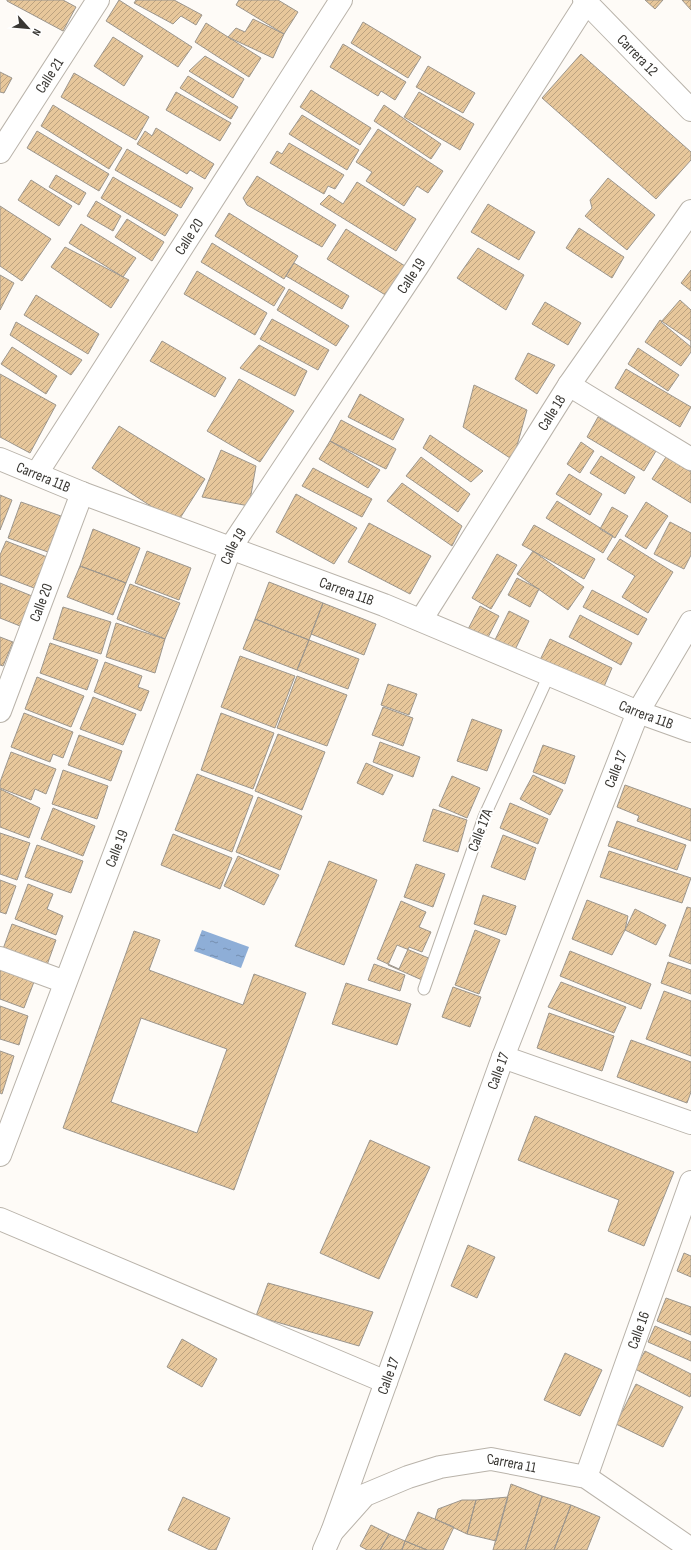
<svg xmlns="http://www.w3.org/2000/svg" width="691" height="1550" viewBox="0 0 691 1550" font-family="'Sofia Sans Condensed',sans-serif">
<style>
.water{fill:url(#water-ripples)}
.building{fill:url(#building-hatch);stroke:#9c968d;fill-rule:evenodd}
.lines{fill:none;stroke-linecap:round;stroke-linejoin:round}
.service-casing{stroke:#b9b3aa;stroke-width:13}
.minor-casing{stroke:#b9b3aa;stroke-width:24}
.tertiary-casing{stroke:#b9b3aa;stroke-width:24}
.service{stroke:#fff;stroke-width:11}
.minor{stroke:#fff;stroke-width:22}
.tertiary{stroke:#fff;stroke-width:22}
.labels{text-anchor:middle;stroke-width:4;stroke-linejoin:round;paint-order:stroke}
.street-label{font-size:15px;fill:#393733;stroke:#fff}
</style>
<defs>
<pattern id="water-ripples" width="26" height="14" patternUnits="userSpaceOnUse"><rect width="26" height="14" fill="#8eaed7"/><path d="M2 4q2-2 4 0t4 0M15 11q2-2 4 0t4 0" fill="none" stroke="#758eaf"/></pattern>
<pattern id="building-hatch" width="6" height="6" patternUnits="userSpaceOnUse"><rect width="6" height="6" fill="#e7c79b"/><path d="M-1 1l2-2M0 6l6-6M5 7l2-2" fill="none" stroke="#bca27f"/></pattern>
</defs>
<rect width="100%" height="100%" fill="#fefbf7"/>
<path class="water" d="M202,930L249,947L241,968L194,951Z"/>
<path class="building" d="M7,0H63L76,7L63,31L7,1Z
M119,0L192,47L178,67L106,21Z
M136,0H174L202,15L196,25L181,16L173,24L134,3Z
M239,0H278L298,12L284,34L236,5Z
M645,0H663L655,9Z
M682,0H691V10Z
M253,19L284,34L273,58L228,37L236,28L245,32Z
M363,22L421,57L408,78L351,43Z
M206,23L261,58L249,77L195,42Z
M113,37L143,56L124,86L94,66Z
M343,44L406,82L395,100L381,91L378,96L330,67Z
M581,54L691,152V160L656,199L542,98Z
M205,56L244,79L233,98L189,71Z
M428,66L475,93L463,113L416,87Z
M0,72L12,78L4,93L0,92Z
M74,73L149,117L136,140L61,97Z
M188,76L238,107L231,119L180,88Z
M311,90L371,128L360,145L300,107Z
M176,92L231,123L220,141L166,110Z
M419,92L474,124L460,150L404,117Z
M53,105L122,148L109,169L41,126Z
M384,105L441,144L431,159L374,121Z
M302,115L359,150L347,170L289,134Z
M156,128L214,164L205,179L190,170L187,174L137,144L145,131L152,136Z
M378,129L443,171L428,193L417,186L404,206L366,181L372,172L356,162Z
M37,131L109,174L99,191L27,148Z
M289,143L344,175L335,189L328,186L324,194L270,163L277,151L282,154Z
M127,149L193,188L181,208L115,170Z
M56,175L86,193L79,205L49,187Z
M257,176L336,225L322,247L247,205L243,198Z
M113,177L178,215L165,236L101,198Z
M608,178L655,215L627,250L585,216L592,208L590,200Z
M31,180L72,206L59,226L18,200Z
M357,182L416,219L396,251L320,204L329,195L343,204Z
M96,201L121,216L113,231L87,216Z
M488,204L535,232L519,260L471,232Z
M0,206L51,239L22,281L0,266Z
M229,213L298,256L284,279L215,236Z
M127,219L164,242L152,261L115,237Z
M81,224L136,258L123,277L69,243Z
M579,228L624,257L612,278L566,248Z
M346,229L405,266L387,296L327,259Z
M212,243L285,288L274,306L201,262Z
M65,247L129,280L111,308L51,267Z
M478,248L524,275L506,310L457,278Z
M294,263L349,296L342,309L286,276Z
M691,270V291L681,283Z
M197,271L267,313L255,335L184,294Z
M0,275L14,283L0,310Z
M289,289L349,326L336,346L277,310Z
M36,295L99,334L88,354L24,315Z
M680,300L691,310V347L661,322Z
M545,302L581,323L568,345L532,324Z
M272,319L329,350L318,370L260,339Z
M660,320L691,341V352L681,366L645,342Z
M16,322L82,360L71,375L10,335Z
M162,341L226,378L215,397L150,361Z
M259,345L307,371L295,396L240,368Z
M12,347L57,376L46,394L1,364Z
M638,348L679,375L668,391L628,364Z
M528,353L555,365L537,394L515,379Z
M626,369L691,407L680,427L615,388Z
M0,374L56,405L30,453L0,437Z
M239,379L294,411L260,462L207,431Z
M474,385L527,410L513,460L463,427Z
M360,394L404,419L393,440L348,417Z
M598,417L656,451L644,471L587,437Z
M341,420L396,449L386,469L330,441Z
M119,426L205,479L177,523L92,468Z
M430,435L483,471L471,482L423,448Z
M330,441L380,470L368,488L319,459Z
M581,442L594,451L580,473L567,464Z
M221,450L256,466L249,506L202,497Z
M601,456L635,477L625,494L590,473Z
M421,457L470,494L458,512L406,476Z
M666,457L691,472V503L652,479Z
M313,468L372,499L362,517L302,486Z
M569,474L602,494L590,515L556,494Z
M402,483L462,526L452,546L387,501Z
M296,494L357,528L334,564L276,532Z
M0,495L12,500L0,530Z
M557,501L613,536L603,553L546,518Z
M21,502L61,516L48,552L8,538Z
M646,502L668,516L646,549L625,536Z
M612,507L628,516L615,538L600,529Z
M670,522L691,533V555L684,569L654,554Z
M369,523L431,556L410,594L348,562Z
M534,525L595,559L584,579L522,545Z
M93,529L140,548L126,583L80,566Z
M620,539L673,572L648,613L622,597L635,576L607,559Z
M6,541L47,557L34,588L0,575V555Z
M147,551L191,568L179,600L135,583Z
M533,551L584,587L568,610L517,574Z
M497,554L517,565L491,609L472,598Z
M80,566L126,583L113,615L67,597Z
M517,578L539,589L530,607L508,595Z
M269,582L323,603L309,640L255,619Z
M0,583L32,596L20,626L0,618Z
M130,584L180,603L165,639L117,619Z
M592,590L647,619L638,635L583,607Z
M323,603L376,624L364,655L311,634Z
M480,606L499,616L484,645L465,635Z
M63,607L111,622L101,654L53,639Z
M509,611L529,621L513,654L493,644Z
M580,615L632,643L621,665L569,637Z
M255,619L309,640L297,670L243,649Z
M116,623L165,639L155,673L106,657Z
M0,637L13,642L3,666L0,665Z
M550,639L612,668L603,689L540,660Z
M309,640L359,659L348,689L297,670Z
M50,643L98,660L87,690L40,673Z
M240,656L295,676L275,728L221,707Z
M105,662L142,676L138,687L149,691L141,711L94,692Z
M297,676L347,695L327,746L277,728Z
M37,677L84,696L71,727L25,709Z
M388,684L417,694L409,715L381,705Z
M93,697L136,714L123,745L80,729Z
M383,707L413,718L403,746L372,735Z
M24,713L73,732L63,758L53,754L50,762L11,747Z
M221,713L274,733L253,789L201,770Z
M472,719L502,730L487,771L457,761Z
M278,734L325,752L302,810L255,791Z
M79,735L122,751L111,781L68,765Z
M380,742L420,757L413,777L373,762Z
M543,745L575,756L565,784L533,772Z
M11,752L56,769L46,794L35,789L31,800L0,788V782Z
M366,763L393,775L383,795L357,783Z
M63,770L108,786L97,819L52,804Z
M197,774L253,796L232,852L175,830Z
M533,775L563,790L550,815L520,799Z
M452,776L480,788L467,818L439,806Z
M625,785L691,809V841L637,821L639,816L617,807Z
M0,789L40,808L29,838L0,827Z
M258,797L302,816L280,870L236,852Z
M510,803L548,819L538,844L500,828Z
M53,808L95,826L83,856L41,839Z
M433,809L467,820L458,852L423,841Z
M617,821L686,845L677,870L608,846Z
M0,833L30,843L17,880L0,874Z
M173,834L232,858L220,889L161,865Z
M503,835L536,848L525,880L491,867Z
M37,845L83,861L71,893L25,877Z
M609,851L691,878L682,903L600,877Z
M238,856L279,875L264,905L224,886Z
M329,861L377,880L344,965L295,946Z
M416,864L445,874L433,907L404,897Z
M0,880L16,886L6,914L0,912Z
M28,884L53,894L47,909L63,916L56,935L15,919Z
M483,895L516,906L506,935L474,924Z
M587,900L628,916L625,930L612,955L572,939Z
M401,901L426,912L419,927L431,932L422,952L409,947L399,969L377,959Z
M687,907L691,908V964L669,956Z
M635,909L666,925L656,945L625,930Z
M12,924L56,940L47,965L3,949Z
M475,930L500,940L479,994L455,985Z
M134,931L160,940L149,970L243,1005L254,974L306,993L234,1190L63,1128ZM141,1018L227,1049L197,1133L111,1102Z
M397,945L431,959L422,980L388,965Z
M570,951L651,984L641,1009L560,976Z
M0,961L37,974L24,1008L0,999Z
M668,962L691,970V994L661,983Z
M374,964L405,975L400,991L368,980Z
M561,982L626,1007L614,1033L548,1007Z
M346,983L411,1004L397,1045L332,1024Z
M453,987L481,997L470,1027L442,1017Z
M664,991L691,1001V1056L646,1039Z
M0,1006L28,1016L19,1045L0,1039Z
M549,1013L614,1036L602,1071L537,1048Z
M631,1040L691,1062V1092L687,1103L617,1077Z
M0,1051L14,1056L2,1094L0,1093Z
M535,1116L674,1172L644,1246L608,1231L619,1200L518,1160Z
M370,1140L430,1167L379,1279L320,1253Z
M468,1245L495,1257L477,1298L451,1286Z
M684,1253L691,1256V1277L677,1271Z
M268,1283L373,1312L359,1346L256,1316Z
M666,1298L691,1307V1335L657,1321Z
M655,1326L691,1342V1361L648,1342Z
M182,1339L217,1359L202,1387L167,1367Z
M645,1351L691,1374V1394L690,1397L635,1369Z
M565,1353L602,1370L580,1416L544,1400Z
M636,1384L683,1407L663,1447L616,1424Z
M511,1484L542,1496L525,1550H493Z
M542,1496L571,1505L554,1550H525Z
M183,1497L230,1518L216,1550H210L168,1530Z
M508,1497L496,1541L467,1534L476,1500Z
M462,1500H476L467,1534L435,1519L438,1509Z
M571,1505L600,1517L587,1550H554Z
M418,1512L454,1527L443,1550H427L405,1541Z
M371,1525L389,1534L380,1550H367L360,1546Z
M389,1534L405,1541L402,1550H380Z
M405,1541L427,1550H402Z"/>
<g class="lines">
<defs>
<path id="service" d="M424,989L484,817L549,675"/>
<g id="minor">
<path id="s1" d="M0,152L98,0"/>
<path d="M569,385L691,459"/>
<path id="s2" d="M0,459L82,493L384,605L638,712L691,731"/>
<path id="s3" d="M37,473L341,0"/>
<path id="s4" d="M421,620L569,385L691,211"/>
<path id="s5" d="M0,711L82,493"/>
<path d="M0,958L65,982"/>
<path d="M503,1057L691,1123"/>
<path id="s6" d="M0,1155L231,547L417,267L588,0"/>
<path d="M0,1219L386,1382"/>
<path id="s7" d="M586,1477L691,1182"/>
<path id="s8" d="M332,1532L503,1057L638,712L691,622"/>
</g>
<g id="tertiary">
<path id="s9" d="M584,0L691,110"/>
<path id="s10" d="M324,1550L332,1532L365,1495L408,1477L440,1467L491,1459L586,1477L691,1549"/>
</g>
</defs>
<use href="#service" class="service-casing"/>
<use href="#minor" class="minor-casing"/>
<use href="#tertiary" class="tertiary-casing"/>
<use href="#service" class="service"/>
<use href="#minor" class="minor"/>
<use href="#tertiary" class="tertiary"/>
</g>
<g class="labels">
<g class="street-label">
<text dy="5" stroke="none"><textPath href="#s9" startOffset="77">Carrera 12</textPath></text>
<text dy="5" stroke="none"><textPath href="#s1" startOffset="91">Calle 21</textPath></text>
<text dy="5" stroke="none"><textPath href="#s3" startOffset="281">Calle 20</textPath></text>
<text dy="5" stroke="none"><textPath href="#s6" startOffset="976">Calle 19</textPath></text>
<text dy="5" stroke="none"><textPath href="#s4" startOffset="245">Calle 18</textPath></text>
<text dy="5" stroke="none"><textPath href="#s2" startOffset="47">Carrera 11B</textPath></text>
<text dy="5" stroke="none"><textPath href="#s6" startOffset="652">Calle 19</textPath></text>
<text dy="5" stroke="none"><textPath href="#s2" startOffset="371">Carrera 11B</textPath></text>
<text dy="5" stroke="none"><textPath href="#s5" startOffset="116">Calle 20</textPath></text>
<text dy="5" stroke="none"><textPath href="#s2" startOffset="695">Carrera 11B</textPath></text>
<text dy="5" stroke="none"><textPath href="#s8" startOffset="814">Calle 17</textPath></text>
<text transform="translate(480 830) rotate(-69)" y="5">Calle 17A</text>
<text dy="5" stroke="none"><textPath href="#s6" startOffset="328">Calle 19</textPath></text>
<text dy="5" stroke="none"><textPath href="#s8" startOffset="490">Calle 17</textPath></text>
<text dy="5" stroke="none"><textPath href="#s7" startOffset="156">Calle 16</textPath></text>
<text dy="5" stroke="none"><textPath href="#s8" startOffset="166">Calle 17</textPath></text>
<text dy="5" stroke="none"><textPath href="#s10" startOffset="222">Carrera 11</textPath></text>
</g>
</g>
<g transform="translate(28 28) rotate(117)" stroke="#ffffff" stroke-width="3" paint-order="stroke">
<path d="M0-3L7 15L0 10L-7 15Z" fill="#393733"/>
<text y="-6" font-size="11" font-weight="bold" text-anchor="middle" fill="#393733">N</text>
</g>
</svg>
